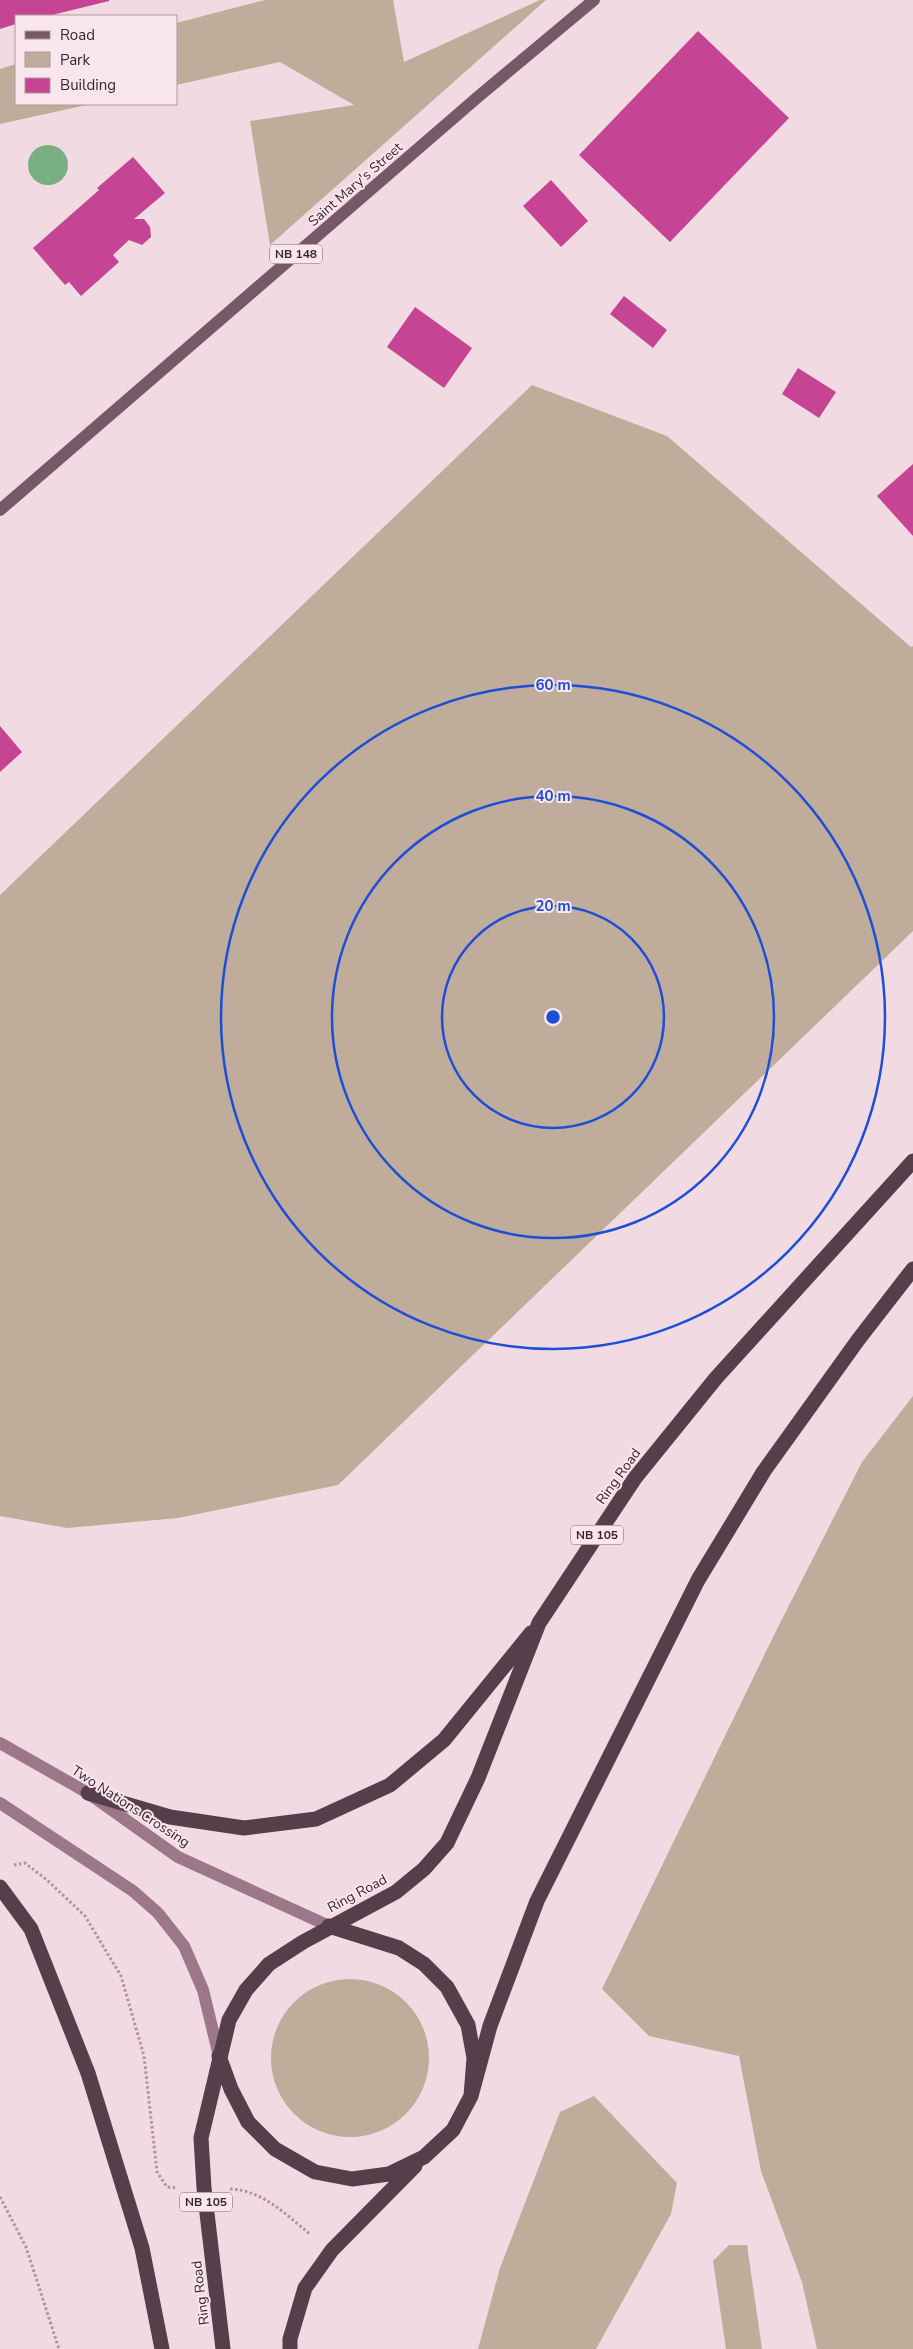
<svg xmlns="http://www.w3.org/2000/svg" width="913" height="2349" viewBox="0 0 913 2349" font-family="'Nunito Sans',sans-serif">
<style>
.green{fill:#c0ac9a}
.water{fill:#79ae83}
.building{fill:#c54494}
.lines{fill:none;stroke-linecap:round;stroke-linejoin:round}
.path{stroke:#b590a0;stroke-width:3;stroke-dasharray:2.5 2.5;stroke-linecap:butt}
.secondary{stroke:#9c778a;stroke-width:12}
.primary{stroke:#775868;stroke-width:12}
.highway{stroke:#563e4b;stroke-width:15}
.ring{fill:none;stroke:#1d4ed8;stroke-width:2.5}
.labels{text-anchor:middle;stroke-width:4;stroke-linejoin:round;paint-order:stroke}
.shield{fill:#f9e6ec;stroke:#706068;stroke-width:1}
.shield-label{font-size:12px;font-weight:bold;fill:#35272f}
.street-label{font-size:14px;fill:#35272f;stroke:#f9e6ec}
.centre{fill:#1d4ed8;stroke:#f9e6ec;stroke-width:2.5}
.ring-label{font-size:15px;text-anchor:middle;font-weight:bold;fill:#1d4ed8;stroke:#f9e6ec;stroke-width:4;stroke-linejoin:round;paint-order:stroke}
</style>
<rect width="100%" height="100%" fill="#f1dae1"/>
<path class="green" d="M265,0H393L404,62L540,0H546L270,245L250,121L354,105L280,62L176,85V23Z
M16,64V104H91L0,124V69Z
M532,385L667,436L911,647L913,646V931L338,1485L178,1518L67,1528L0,1516V895Z
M913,1396V2349H817L802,2282L761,2171L739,2056L649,2036L602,1989L775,1633L862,1462Z
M271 2058a79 79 0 1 1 158 0a79 79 0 1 1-158 0Z
M594,2096L677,2183L671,2214L596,2349H478L500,2268L560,2112Z
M729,2245H747L762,2349H726L713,2261Z"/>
<path class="water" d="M28 165a20 20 0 1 1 40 0a20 20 0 1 1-40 0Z"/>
<path class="building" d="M0,0H109V1L48,16H16V24L0,29Z
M698,31L789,118L670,242L579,155Z
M133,157L165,193L134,219H144L150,227L151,237L142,245L129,240L113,255L119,262L81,296L69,282L65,285L33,248L99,190L97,188Z
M551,180L588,221L561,247L523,206Z
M624,296L667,330L653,348L610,314Z
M415,307L472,348L444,388L387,347Z
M798,368L836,392L819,418L782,394Z
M913,464V536L877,496Z
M0,726L22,752L0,772Z"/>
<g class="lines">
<path class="path" d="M14,1865L25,1863L47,1880L85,1916L121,1976L144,2056L157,2172L167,2187L177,2188
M230,2189C263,2190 286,2215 310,2234
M0,2197L26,2247L59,2349"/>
<path class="secondary" d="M0,1743L88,1793L178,1857L329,1926
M0,1803L133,1891L158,1913L184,1946L203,1990L219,2056"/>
<path class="primary" d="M0,510L479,96L594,0"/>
<path class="highway" d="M88,1793L170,1817L244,1828L316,1819L390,1785L444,1740L531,1633
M0,1887L31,1929L88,2073L142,2248L162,2349
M219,2056L231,2089L248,2122L275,2149L315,2172L352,2179L389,2174L424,2157L453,2130L471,2096L474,2058L468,2025L447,1987L424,1964L399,1948L329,1926
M471,2096L490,2026L537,1901L698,1580L764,1471L858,1340L913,1269
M223,2349L204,2188L201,2138L229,2020L246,1990L269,1964L303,1942L396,1892L424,1869L447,1843L478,1778L539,1623L635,1478L716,1378L913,1161
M290,2349V2339L305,2288L332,2250L415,2166"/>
</g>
<g class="ring">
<circle cx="553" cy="1017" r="111"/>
<circle cx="553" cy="1017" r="221"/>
<circle cx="553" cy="1017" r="332"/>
</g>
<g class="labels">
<g class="shield">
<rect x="270" y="244.5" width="52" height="19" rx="4"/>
<rect x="571" y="1525.5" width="52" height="19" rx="4"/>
<rect x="180" y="2192.5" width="52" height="19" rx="4"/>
</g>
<g class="shield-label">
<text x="296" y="258">NB 148</text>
<text x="597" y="1539">NB 105</text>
<text x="206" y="2206">NB 105</text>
</g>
<g class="street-label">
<text transform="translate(355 184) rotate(-41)" y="5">Saint Mary's Street</text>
<text transform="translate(618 1476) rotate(-54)" y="5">Ring Road</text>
<text transform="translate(131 1806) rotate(33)" y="5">Two Nations Crossing</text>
<text transform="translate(357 1893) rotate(-28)" y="5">Ring Road</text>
<text transform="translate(200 2293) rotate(-97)" y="5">Ring Road</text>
</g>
</g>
<circle cx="553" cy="1017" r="8" class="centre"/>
<g class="ring-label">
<text x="553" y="690">60 m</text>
<text x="553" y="801">40 m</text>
<text x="553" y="911">20 m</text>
</g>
<rect x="15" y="15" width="162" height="90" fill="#f9e6ec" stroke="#ab9aa0"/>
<rect x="25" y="31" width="25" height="8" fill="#775868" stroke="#ab9aa0"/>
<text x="60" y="40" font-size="15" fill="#35272f">Road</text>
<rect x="25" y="52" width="25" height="15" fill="#c0ac9a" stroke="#ab9aa0"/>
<text x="60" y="65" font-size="15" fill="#35272f">Park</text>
<rect x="25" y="78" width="25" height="15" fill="#c54494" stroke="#ab9aa0"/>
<text x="60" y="90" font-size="15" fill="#35272f">Building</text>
</svg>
